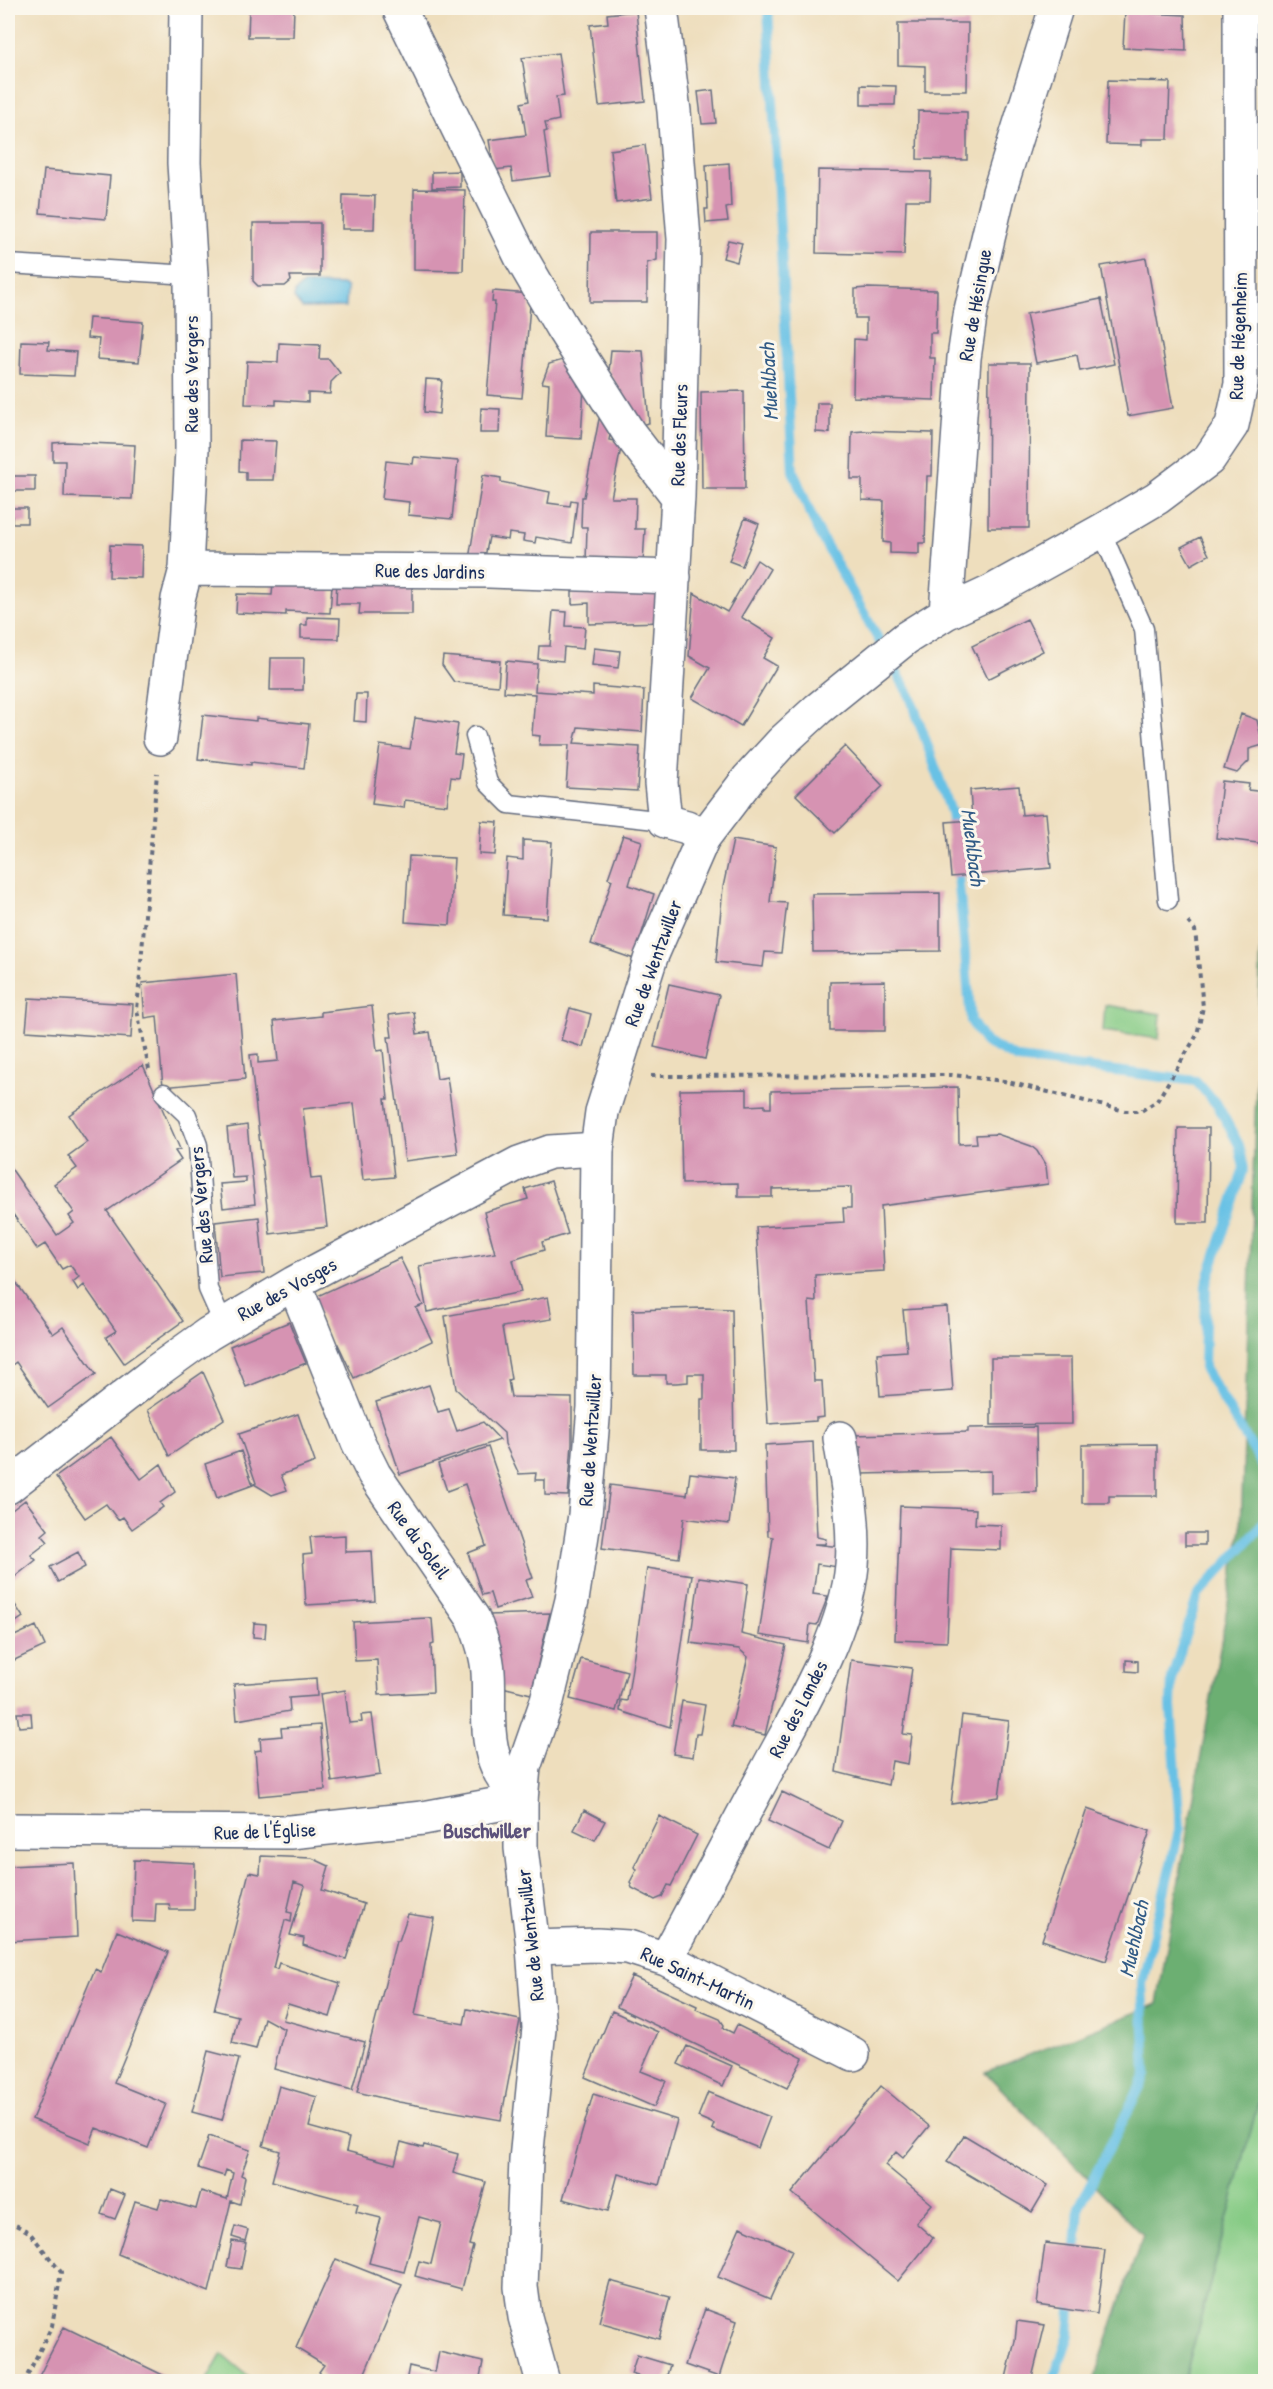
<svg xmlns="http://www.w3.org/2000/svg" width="1273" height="2389" viewBox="0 0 1273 2389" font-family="'Patrick Hand',sans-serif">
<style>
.green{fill:#86cb85;stroke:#507d72;stroke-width:1.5}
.forest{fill:#6caf72;stroke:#446f68;stroke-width:1.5}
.water{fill:#67c1e5;stroke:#4178a2;stroke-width:1.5}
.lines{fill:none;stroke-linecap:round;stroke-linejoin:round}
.stream{stroke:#67c1e5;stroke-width:10}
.building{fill:#d693b2}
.service-casing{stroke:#656c7f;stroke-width:21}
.minor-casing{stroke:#656c7f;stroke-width:36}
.tertiary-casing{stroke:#656c7f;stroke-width:36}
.path{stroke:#656c7f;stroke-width:4;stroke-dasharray:4.5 4.5;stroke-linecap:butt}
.service{stroke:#fff;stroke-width:18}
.minor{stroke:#fff;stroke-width:33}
.tertiary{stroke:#fff;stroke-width:33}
.labels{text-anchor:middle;stroke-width:6;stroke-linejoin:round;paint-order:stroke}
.street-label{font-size:20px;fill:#1b2f5e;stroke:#fbf7ec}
.water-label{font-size:21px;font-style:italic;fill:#325b86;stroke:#fbf7ec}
.quarter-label{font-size:22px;font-weight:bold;fill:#5c527b;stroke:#fbf7ec}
</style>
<rect width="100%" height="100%" fill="#fbf7ec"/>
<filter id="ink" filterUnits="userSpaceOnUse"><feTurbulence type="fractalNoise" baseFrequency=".0167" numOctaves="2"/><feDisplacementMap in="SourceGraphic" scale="12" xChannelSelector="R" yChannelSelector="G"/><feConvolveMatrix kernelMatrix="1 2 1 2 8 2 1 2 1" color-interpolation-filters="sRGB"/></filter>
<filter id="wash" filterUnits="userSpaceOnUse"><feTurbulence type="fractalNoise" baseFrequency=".008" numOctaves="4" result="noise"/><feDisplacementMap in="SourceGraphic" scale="24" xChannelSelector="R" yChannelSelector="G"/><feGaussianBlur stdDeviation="1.35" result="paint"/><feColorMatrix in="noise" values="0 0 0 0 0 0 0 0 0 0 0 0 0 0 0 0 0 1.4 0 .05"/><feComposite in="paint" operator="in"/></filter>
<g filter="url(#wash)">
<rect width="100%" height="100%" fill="#eedebd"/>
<path class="green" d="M1105,1005L1161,1014L1159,1039L1103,1031Z
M1265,2077V2381H1184Z
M222,2354L254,2381H206Z"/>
<path class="forest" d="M1265,942V2077L1184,2381H1093L1143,2235L985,2072L1157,2004L1241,1529L1261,943Z"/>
<path class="water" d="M303,284L344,285L347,288L346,307L302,308L294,298L295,292Z"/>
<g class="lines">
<path class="stream" d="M768,8L793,471L817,529L910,696L951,812L954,836
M957,863L971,1021L985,1042L1018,1059L1196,1081L1218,1106L1239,1145L1244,1168L1206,1285L1204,1368L1266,1471
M1075,2261L1079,2207L1146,2075L1142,1983L1180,1827L1171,1706L1172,1677L1198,1595L1258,1530L1266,1519
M1053,2382L1069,2335L1072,2298"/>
</g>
<g id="blocks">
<path class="building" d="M249,8H294L293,37H248Z
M636,11L645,101L599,106L590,25L608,23L607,14Z
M1125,12L1185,15L1186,51L1123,48Z
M898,23H968L967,91H925V66L898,65Z
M558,53L564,96L556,97L559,120L545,123L547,131L544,132L550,176L513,181L511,168L494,170L489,140L526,135L521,103L529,101L522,58Z
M1108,80L1170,82L1168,139H1142V145L1106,144Z
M861,85L896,86L895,105H861Z
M713,90L716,123L702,124L698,92Z
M918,111L967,112V160L917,159Z
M645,145L652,198L616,203L610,150Z
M729,163L731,207L726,208L728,221L706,223L705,209H708L706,165Z
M44,170L110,176L106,219L40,213Z
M818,170L931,172L930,200H906L904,255L816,253Z
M460,171V187L432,188V172Z
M414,189L465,190L463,271L414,270Z
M343,195L375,196L374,229H342Z
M253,223H320V276H290L291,281L285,286H258L253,281Z
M591,232H657V260L647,263V302H590Z
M728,240L742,243L737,262L723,258Z
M1146,258L1173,408L1128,416L1101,266Z
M867,288L937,290L936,333H930V358H935L934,400L853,397L854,339L866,340V318H855V289Z
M493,291L531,294L522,398L487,395L495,302H492Z
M1101,299L1114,364L1080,371L1077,355L1036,363L1026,314Z
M89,318L143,322L139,362L97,359L99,339L87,338Z
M21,341L49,342L48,350L76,352L74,376L20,374Z
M279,343L320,345L319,359H329L340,373L331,382L330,394L308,393V402L276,400V405L245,404L247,361L278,362Z
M611,350L643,351L649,423L640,425L609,372Z
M570,358L578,386H584L581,439L546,437L549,384L542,383L549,364Z
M989,363H1030L1029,528H988Z
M426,379L442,380L439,414L424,412Z
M744,391L745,489H702L701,392Z
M817,403H830V433L816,432Z
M481,408L500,409L499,433H480Z
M599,419L613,421L609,440L622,443L611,498H636L635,529H645L643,564L586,562L587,527H581L582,497H584Z
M864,431L933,433L932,476H927L925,543H919V554L890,553V543L883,542L884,501L862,500V479H851L852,432Z
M240,440L276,441L273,480H246V472L239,471Z
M66,442L135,445L132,499L64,497L65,461H53V443Z
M414,457L458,461L452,519L408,515L409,502L382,499L386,461L413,464Z
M483,475L501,478V482L550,492L548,503L570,506L571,500L577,501L572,543L536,537L535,543L523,541L524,535L509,533L508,540L489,537L484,562L469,559Z
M11,476H35V491H11Z
M12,508H27V523H12Z
M745,518L759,524L742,566L729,561Z
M1200,537L1209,555L1191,565L1181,547Z
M110,545L142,546L141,578L109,577Z
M757,560L770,569L741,617L775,638L763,658L777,666L741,726L692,698L710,668L689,656L694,593L727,612Z
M337,578L412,579V614H359L360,604H336Z
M273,583L332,585L330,613L286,611V615L236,613L237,594L272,595Z
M572,583L661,586L663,622L589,624V603L572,604Z
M553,611L567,612L566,626L585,627L583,649L564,647L563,661L538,659L539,646H550Z
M307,617L340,618L339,639L301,638V625H307Z
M1027,619L1043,651L988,679L972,646Z
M594,648L620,651L618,668L592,665Z
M443,656L500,661L498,686L454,682L442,665Z
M271,658H304L303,690H270Z
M506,661L537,664L535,691L593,695V686L644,690L642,732L578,727L574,743L640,747L637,791L566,787L569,745H539L540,736L532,735L535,694L504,692Z
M356,694H367L366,722L354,721Z
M1241,714L1257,720L1263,745L1249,749V761L1237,773L1224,769Z
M203,715L256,721V718L309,724L304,768L251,762V765L198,759Z
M415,718L458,724L454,753L462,754L459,778L451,777L447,805L405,800L404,808L372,804L380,745L410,749Z
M845,746L883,786L835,833L796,795Z
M1222,781L1249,784L1248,790L1266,792V844L1216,838Z
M1019,786L1022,815L1046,813L1051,868L951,877L946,822L972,820L970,790Z
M481,821L498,822L495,855L479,854Z
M623,835L642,841L629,885L654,894L634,959L591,944L612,880L608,878Z
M523,840L552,842L547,918L503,915L507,858L523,860Z
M733,840L776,847L770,902L787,903L781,953L765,952L763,967L716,962L723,887Z
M409,856L454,858L450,925L405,922Z
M940,893V951L813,952L812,894Z
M236,974L245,1079L163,1087L157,1016L145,1018L142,983Z
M885,981V1031H830V982Z
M669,984L719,995L705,1059L654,1047Z
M29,998L133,1004L131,1038L26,1031Z
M372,1006L377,1051L383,1050L388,1099H385L394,1177L363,1180L354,1103L303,1109L311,1179L321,1178L327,1227L270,1234L250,1055L258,1054V1063L278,1061L274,1021L321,1016V1012Z
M570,1008L591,1014L583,1047L561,1040Z
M414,1012L417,1034L430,1032L437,1079L447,1077L458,1154L405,1161L388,1037H392L389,1015Z
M143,1065L180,1149L175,1151L181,1160L107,1211L183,1321L124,1363L106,1337L116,1331L84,1285L78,1290L73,1282L79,1277L70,1265L62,1269L45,1244L37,1249L8,1207V1164L57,1235L74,1223L69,1216L74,1212L54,1184L77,1168L68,1156L87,1142L69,1115Z
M958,1087L959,1144L977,1143L976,1135L997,1134L1031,1146L1037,1151L1046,1166L1048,1184L881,1206L884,1271L815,1275L816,1302L809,1301L814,1381H822L824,1417L816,1418V1421L768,1424L756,1227L844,1222L843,1208H851V1187L772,1189V1197H738V1183L682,1184L680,1090L747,1089V1106L765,1105V1108H771V1091Z
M247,1125L255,1204L223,1208L220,1184L246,1182V1177L232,1178L227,1128Z
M1178,1128H1209L1208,1223H1177Z
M551,1181L568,1234L542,1242L544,1250L513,1260L521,1292L427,1312L419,1266L495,1253L484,1212L528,1199L525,1189Z
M259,1217L264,1273L220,1277L215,1222Z
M400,1258L423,1305L416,1308L432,1341L354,1378L338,1344L335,1346L313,1298Z
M15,1281L53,1334L63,1327L96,1374L48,1408L16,1362L8,1368V1288Z
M548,1297L552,1319L502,1327L511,1379L508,1380L511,1397L572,1398V1443L568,1496L545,1495V1480H535L536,1473L519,1474L505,1444L504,1433L456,1389L445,1316Z
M947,1307L953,1391L880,1396L877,1353L907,1351L903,1310Z
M703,1308L732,1309L734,1450H701V1399H704V1374H688V1382L676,1383H666V1375H634L633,1310Z
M289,1322L306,1363L246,1387L230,1346Z
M991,1358H1071L1072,1424L991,1425Z
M203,1372L224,1419L169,1456L148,1410Z
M429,1385L438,1412L449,1409L457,1431L483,1422L500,1440L400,1474L376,1402Z
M298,1414L315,1462L281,1475L287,1490L272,1495L254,1484L256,1483L239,1434Z
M1036,1427L1037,1492L991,1493V1471L861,1474V1446H854V1435L968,1432V1428Z
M111,1437L141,1479L161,1464L175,1492L160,1503L163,1507L132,1529L123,1517L118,1520L106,1504L85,1518L56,1477Z
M813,1442L817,1537L826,1539L825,1544H814L841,1547L838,1567L817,1564L813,1594L828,1596L817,1625L810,1624L808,1643L759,1635L773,1537L768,1536L765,1445Z
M1157,1444V1496H1109V1503H1082V1445Z
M488,1447L533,1578L526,1580L532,1597L495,1609L490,1593L482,1595L468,1553L486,1546L465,1484L447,1491L438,1464Z
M241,1451L253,1485L217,1498L205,1464Z
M690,1473L735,1478L729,1524L684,1518L679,1558L602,1548L610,1485L687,1495Z
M25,1500L48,1530L42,1535L48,1542L31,1555L36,1560L11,1580L8,1576V1513Z
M900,1506L976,1509L975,1524L1001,1525V1550L951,1548L947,1642L895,1640Z
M1185,1533H1205V1545H1185Z
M345,1535V1552L372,1551L375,1601L306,1605L303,1555L312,1554L310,1537Z
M78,1552L85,1567L58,1582L50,1567Z
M647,1568L692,1575L670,1727L620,1711L621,1700L627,1701Z
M699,1577L748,1584L741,1634L786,1645L765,1735L731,1727L748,1657L739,1649L690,1643Z
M8,1594L23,1617L8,1627Z
M550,1613L531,1694L502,1687L489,1615Z
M428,1618L432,1619L434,1644L431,1645L433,1692L379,1695L377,1660L355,1661L353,1622Z
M254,1623L266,1624L265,1638L253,1637Z
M36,1626L45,1646L8,1663V1639Z
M581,1659L627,1671L616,1711L570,1699Z
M851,1660L912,1668L903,1734L912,1735L908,1764L892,1761L888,1785L836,1772Z
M1126,1660L1138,1661V1672L1126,1671Z
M316,1678L317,1696L289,1698L290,1711L237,1720L234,1684Z
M345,1690L349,1723L362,1722L361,1715L372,1714L380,1775L332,1782L320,1694Z
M682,1701L705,1705L700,1734H696L693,1757L673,1754Z
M17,1713H31L32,1726L19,1727Z
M962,1715L1009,1721L999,1797L951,1804Z
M320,1725L325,1790L259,1796L255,1751L261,1750L260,1738L282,1736L281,1728Z
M782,1792L842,1821L829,1850L768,1821Z
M1087,1809L1150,1831L1106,1961L1042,1940Z
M584,1810L605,1821L595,1840L574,1830Z
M659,1816L697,1835L671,1886L668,1885L662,1897L655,1900L632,1888L630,1882L637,1869L634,1867Z
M261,1856L312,1858L329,1866L322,1890L364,1904L346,1959L338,1957L303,1945L304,1938L290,1935L305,1886L294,1882L287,1912L292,1913L291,1922L285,1920L273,1968L277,1969L279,1963L340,1983L330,2017L288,2004L283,2020L365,2042L352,2090L274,2069L284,2029L264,2018L256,2049L232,2043L238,2016L214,2010L249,1872L260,1874Z
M134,1860L195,1863L194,1910H170L169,1904H156L155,1922L132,1921Z
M74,1863L77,1937L8,1941V1866Z
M408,1914L434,1918L415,2015L464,2024L467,2009L520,2020L501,2120L399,2102L357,2092L396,1941H399Z
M117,1931L168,1952L114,2083L166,2104L148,2148L96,2128L90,2143L32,2119L95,1969L101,1972Z
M632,1976L697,2006L696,2009L720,2019L724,2025L723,2028L733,2033L737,2025L803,2058L787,2088L617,2007Z
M612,2011L658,2032L641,2071L666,2081L654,2107L585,2077Z
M687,2046L732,2066L723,2086L678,2064Z
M208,2051L239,2059L222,2120L192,2112Z
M279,2086L317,2097L309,2127L349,2138L346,2151L395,2164L401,2142L423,2148L424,2145L458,2154L453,2173L486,2182L469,2245L473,2246L462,2289L415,2276L419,2261L431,2264L441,2223L419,2217L404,2272L369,2263L381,2218L356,2212L358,2204L272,2181L280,2151L263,2146Z
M881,2086L929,2126L903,2158L896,2152L885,2165L932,2204L916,2223L933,2238L898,2281L792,2193Z
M708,2092L770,2117L758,2148L712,2129L714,2124L698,2117Z
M593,2094L677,2120L659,2185L618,2174L608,2211L563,2199Z
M964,2135L1048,2185L1032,2212L947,2162Z
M209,2136L250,2150L241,2175L245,2177L240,2204L231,2201L209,2292L118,2254L135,2201L158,2208L161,2199L196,2209L201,2191L227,2199L233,2173L226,2170L224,2176L198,2168Z
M110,2189L125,2195L115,2219L101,2214Z
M235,2226L248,2230L245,2241L232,2237Z
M740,2227L792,2250L770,2299L718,2277Z
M232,2241L246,2243L241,2269L227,2267Z
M1045,2243L1105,2250L1097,2314L1037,2305Z
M336,2259L402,2285L361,2382H329L319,2372L324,2365L296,2348Z
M610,2281L670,2297L659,2339L599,2322Z
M705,2309L737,2321L719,2377L685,2365Z
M1017,2321L1045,2325L1031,2382H1005L1015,2341Z
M64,2327L169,2378V2382H36Z
M439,2352L483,2362L479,2382H406L409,2366L435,2372Z
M637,2355L670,2365L665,2382H657L631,2374Z"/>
</g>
</g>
<g filter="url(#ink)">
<use href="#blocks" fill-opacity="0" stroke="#656c7f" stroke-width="1.5"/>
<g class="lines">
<defs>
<path id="service" d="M8,264L191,275
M1101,531L1144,629L1168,900
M475,736L488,783L509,804L665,821
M164,1093L187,1115L198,1145L208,1289L224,1325"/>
<path id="minor" d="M399,8L522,259L561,326L629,433L678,497
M661,8L674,111L684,239L678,497L661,783L665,821L687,827L703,838
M186,569L489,571L674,577
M160,738L178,599L186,569L192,449L191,275L184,163L186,8
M294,1283L358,1442L374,1474L473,1618C480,1635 487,1653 488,1672C490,1701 485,1733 495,1761C500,1776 510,1788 521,1800
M8,1487L158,1370L208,1334L294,1283L519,1163L550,1152L597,1149
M8,1830L290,1832L423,1818L521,1800
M533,1947L597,1945L628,1947L666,1959L853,2054
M666,1959C699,1896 733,1833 767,1770C799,1710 846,1633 852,1565C856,1523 846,1479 840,1438"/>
<path id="tertiary" d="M946,613L964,358L971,310L999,192L1056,8
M543,2382L525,2317L521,2287L526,2160L539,2028L533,1947L521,1848V1800L524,1767L547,1701L572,1600L585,1515L594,1407L597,1149L602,1112L651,957L703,838L748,779L782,742L818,709L906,638L946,613L991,592L1101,531L1157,498L1209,459L1232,425L1241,384L1240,8"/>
</defs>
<use href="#service" class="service-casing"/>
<use href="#minor" class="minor-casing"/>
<use href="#tertiary" class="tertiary-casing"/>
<path class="path" d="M149,1069L137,1010L157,773
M651,1076L952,1075L1004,1081L1125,1111H1141L1157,1101L1197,1035L1203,1007L1195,930L1186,920
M8,2221L29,2232L61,2272L52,2326L24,2382"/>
<use href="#service" class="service"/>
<use href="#minor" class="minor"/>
<use href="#tertiary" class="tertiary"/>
</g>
</g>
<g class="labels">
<g class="street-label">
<text transform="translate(975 305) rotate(-80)" y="7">Rue de Hésingue</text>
<text transform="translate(1238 336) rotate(-88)" y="7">Rue de Hégenheim</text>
<text transform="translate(191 374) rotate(-90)" y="7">Rue des Vergers</text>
<text transform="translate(679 435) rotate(-88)" y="7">Rue des Fleurs</text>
<text transform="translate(430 571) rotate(1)" y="7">Rue des Jardins</text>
<text transform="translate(653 963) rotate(-70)" y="7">Rue de Wentzwiller</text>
<text transform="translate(201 1205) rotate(-95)" y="7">Rue des Vergers</text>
<text transform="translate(287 1289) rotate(-29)" y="7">Rue des Vosges</text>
<text transform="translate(590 1440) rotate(-86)" y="7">Rue de Wentzwiller</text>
<text transform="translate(419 1540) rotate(54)" y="7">Rue du Soleil</text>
<text transform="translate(798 1709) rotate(-63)" y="7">Rue des Landes</text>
<text transform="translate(265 1831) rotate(-2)" y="7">Rue de l'Église</text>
<text transform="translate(530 1935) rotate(-96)" y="7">Rue de Wentzwiller</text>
<text transform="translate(698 1978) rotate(25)" y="7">Rue Saint-Martin</text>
</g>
<g class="water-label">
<text transform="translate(769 382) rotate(-93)" y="7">Muehlbach</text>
<text transform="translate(973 847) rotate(83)" y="7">Muehlbach</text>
<text transform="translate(1134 1939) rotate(-78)" y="7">Muehlbach</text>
</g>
<g class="quarter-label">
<text x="487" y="1838">Buschwiller</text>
</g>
</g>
<rect width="1273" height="2389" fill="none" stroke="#fbf7ec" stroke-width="30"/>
</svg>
